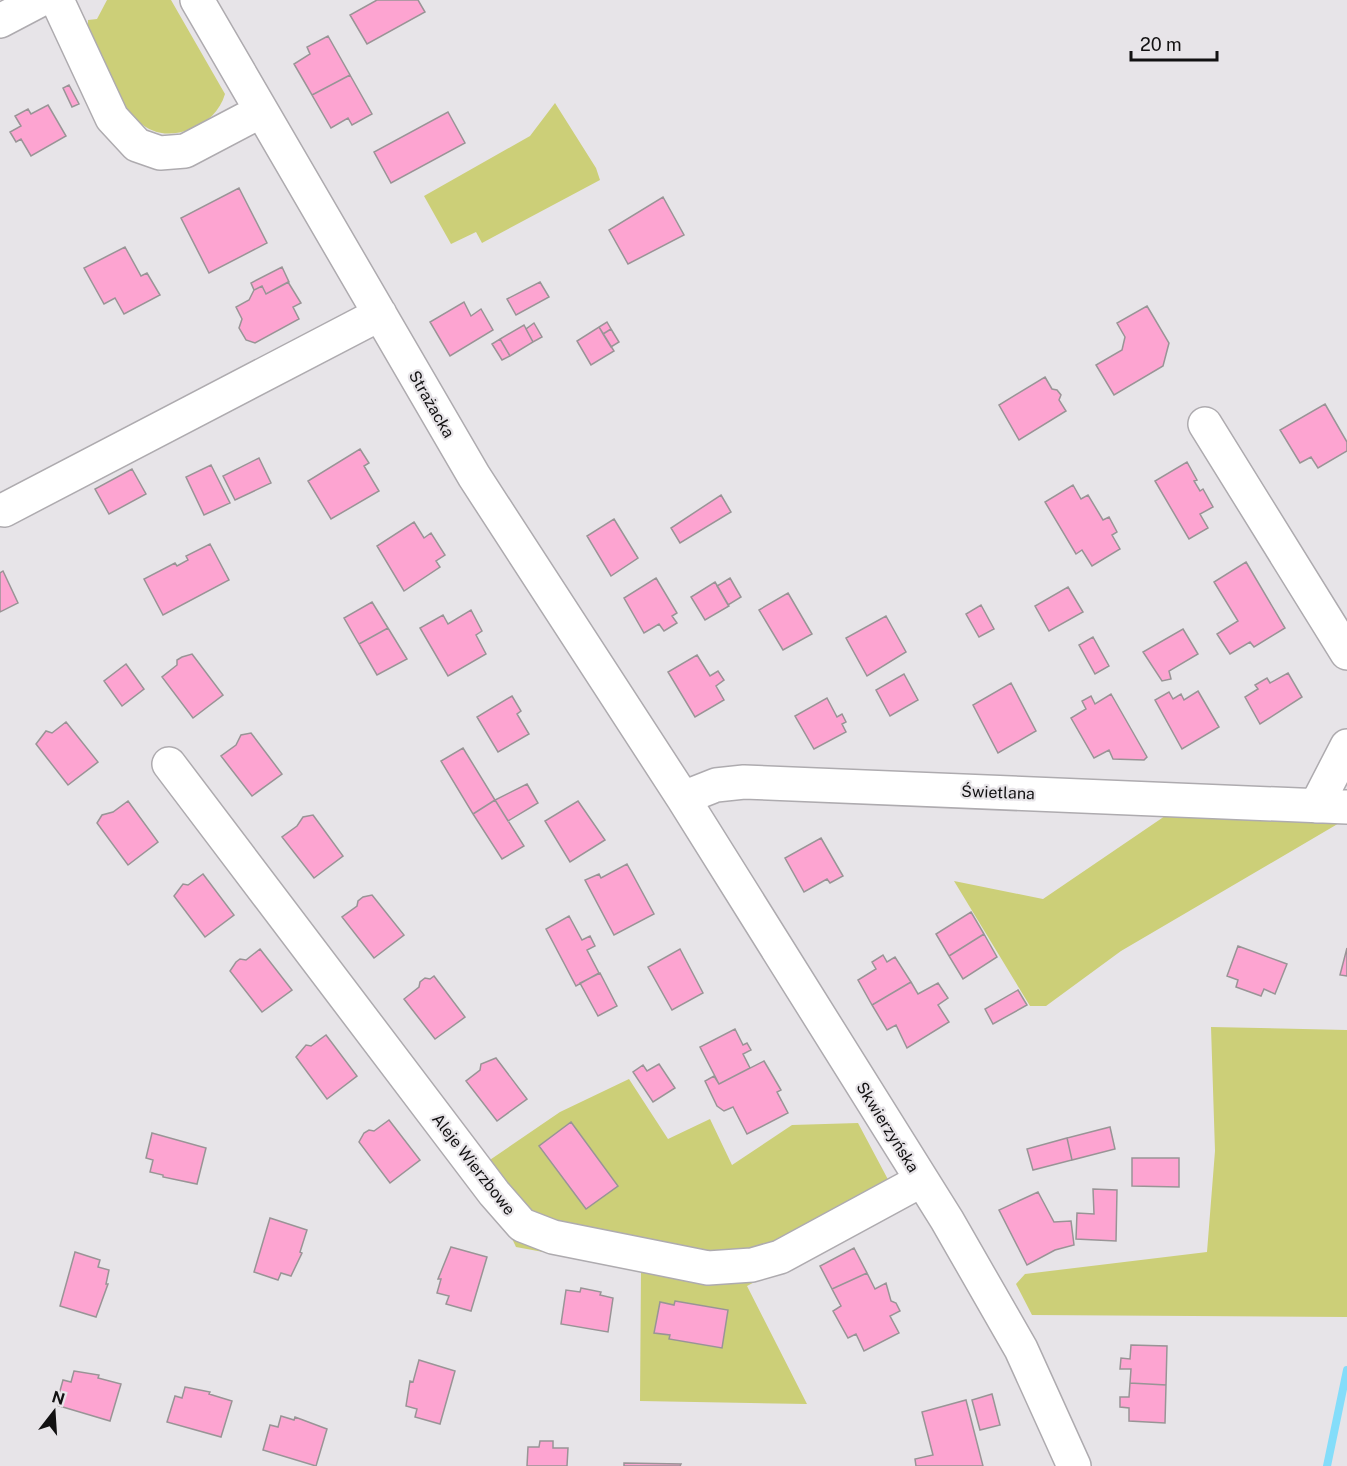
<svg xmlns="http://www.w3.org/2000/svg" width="1347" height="1466" viewBox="0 0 1347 1466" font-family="'Public Sans',sans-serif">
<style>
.green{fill:#cccf78}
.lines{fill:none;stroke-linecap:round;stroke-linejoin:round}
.stream{stroke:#84ddfa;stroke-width:8}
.building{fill:#fda4d1;stroke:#999496;stroke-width:1.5}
.minor-casing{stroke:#aeabaf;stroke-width:36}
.minor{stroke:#fff;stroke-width:33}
.labels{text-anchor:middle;stroke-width:4.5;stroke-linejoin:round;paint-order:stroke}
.street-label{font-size:16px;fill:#121112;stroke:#e7e4e8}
</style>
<rect width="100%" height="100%" fill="#e7e4e8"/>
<path class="green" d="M107,0H171L225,94C220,111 207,123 191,129C128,154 108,71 88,28V20L97,19Z
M555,103L596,168L600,180L482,243L476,232L451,244L424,196L530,136Z
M1165,816L1341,822L1121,951L1046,1006H1030L954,881L1043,899Z
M1211,1027L1347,1030V1317L1032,1315L1016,1284L1025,1274L1207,1252L1215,1151Z
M629,1079L668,1139L710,1119L732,1165L792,1125L858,1123L901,1204L747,1286L807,1404L640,1401L641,1270L516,1247L478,1168L560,1112Z"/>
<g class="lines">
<path class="stream" d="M1327,1466L1347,1370"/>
</g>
<path class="building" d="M377,0H418L425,12L367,44L350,15Z
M328,36L350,75L312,95L294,64L310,54L307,47Z
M350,75L372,114L352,125L348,118L331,128L312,95Z
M69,85L79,104L72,107L63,88Z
M48,105L66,136L31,156L21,139L16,142L10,132L21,126L15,116L28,109L31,114Z
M448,112L465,143L391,183L374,152Z
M239,188L267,243L209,273L181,218Z
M663,197L684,235L628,264L609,230Z
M125,247L141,276L147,273L160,295L124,314L115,298L104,304L84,268Z
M282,267L289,282L266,294L262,286L254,290L251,283Z
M288,282L301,303L293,307L299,319L255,343L246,340L239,328L242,319L236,307L249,300L254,290L262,286L266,294Z
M540,282L549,297L516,315L507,299Z
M464,302L471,316L481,309L493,330L450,356L430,322Z
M1147,306L1169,343L1163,366L1114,395L1096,365L1122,350L1125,337L1117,323Z
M607,322L611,329L603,334L599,327Z
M534,323L542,337L533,342L526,329Z
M524,325L533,342L510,356L500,339Z
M599,327L614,351L591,365L577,341Z
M611,329L619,342L611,347L603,334Z
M500,339L510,356L502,360L492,344Z
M1045,377L1052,389L1057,390L1061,395L1059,400L1066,411L1019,440L999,405Z
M1325,404L1347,442V451L1318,468L1311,457L1300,463L1280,430Z
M360,449L369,463L364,466L379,491L331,519L308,481Z
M259,458L271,483L235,500L223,476Z
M1187,462L1197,480L1194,481L1200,491L1203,489L1213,507L1200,514L1208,528L1189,539L1155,481Z
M211,465L230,503L204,515L186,477Z
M132,469L146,494L109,514L95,489Z
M1073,485L1081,499L1088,495L1103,520L1109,517L1117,532L1112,535L1120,549L1092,566L1082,550L1076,554L1045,502Z
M721,495L731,512L680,543L671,528Z
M614,519L638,558L611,576L587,536Z
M414,522L424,538L431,533L445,555L436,561L440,567L404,591L377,546Z
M210,544L229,580L163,615L144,579L175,563L177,566L188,560L186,556Z
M1246,562L1285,628L1254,647L1250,642L1230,654L1217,634L1238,621L1214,582Z
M3,571L18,603L0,612V573Z
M656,578L677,613L672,616L677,623L664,631L659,624L644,633L624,598Z
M730,578L741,597L728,605L717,586Z
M715,582L729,606L705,620L691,597Z
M1068,587L1083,612L1049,631L1035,606Z
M788,593L812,634L783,650L759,610Z
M372,602L388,628L359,644L344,618Z
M981,605L994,629L979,637L966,614Z
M471,610L482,631L476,635L486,654L448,676L420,628L443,615L448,624Z
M886,616L906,652L867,676L846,638Z
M388,628L407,659L377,675L359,644Z
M1183,629L1198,654L1169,671L1171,679L1162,681L1143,652Z
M1093,637L1109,666L1095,674L1079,645Z
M192,654L223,695L193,718L162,677L177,665V660L182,657Z
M697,655L710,676L718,671L724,680L716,686L724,700L695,717L668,672Z
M126,664L144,689L122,706L104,681Z
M1288,673L1302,697L1260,724L1245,697L1258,689L1255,685L1267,678L1270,683Z
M904,674L918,700L890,716L876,690Z
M1011,683L1036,731L998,753L973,705Z
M1198,691L1219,727L1182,749L1155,700L1169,692L1173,699L1181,694L1184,700Z
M1111,694L1147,757L1144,760L1113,759L1109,750L1094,758L1071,718L1086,709L1082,701L1091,696L1095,704Z
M512,696L521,711L517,714L529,734L498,752L477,717Z
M827,698L837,717L842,714L846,722L842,724L846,732L814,749L795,716Z
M66,722L98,762L68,785L36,744L46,731L52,733Z
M251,733L282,774L252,796L221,756L236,745L241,735Z
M463,748L495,800L473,814L441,761Z
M527,784L538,803L508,821L495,800Z
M495,800L524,846L502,859L473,814Z
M128,801L158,842L128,865L97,823L102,815L113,812Z
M578,801L605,840L570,862L545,821Z
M313,815L343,856L314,878L282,837L297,826L303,817Z
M821,838L843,876L830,883L827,879L804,892L785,858Z
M627,864L654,914L614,935L585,880L599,874L601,878Z
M203,874L234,915L205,937L174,896L183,884L188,885Z
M372,895L404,935L374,958L342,917L357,906L358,901L363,897Z
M971,912L984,934L949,956L936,934Z
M569,916L582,940L590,936L595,946L587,950L599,973L576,986L546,929Z
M984,934L997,957L963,979L949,956Z
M1238,946L1287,964L1275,994L1264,989L1261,996L1236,987L1238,980L1227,976Z
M1347,948V976L1340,975Z
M260,949L292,990L262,1012L230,971L236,962L240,959L246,960Z
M680,949L703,993L672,1010L648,967Z
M883,955L887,962L895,957L911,982L872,1005L858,980L876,969L872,962Z
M600,973L617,1006L598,1016L580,983Z
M434,976L465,1017L435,1039L404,999L419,987L420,982L425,978L430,979Z
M911,982L918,994L938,983L948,998L938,1005L949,1022L907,1048L896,1025L887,1030L872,1005Z
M1018,990L1027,1005L993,1024L985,1009Z
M735,1029L743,1045L747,1043L751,1050L743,1054L750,1068L719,1084L700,1047Z
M326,1035L357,1076L327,1099L296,1057L306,1045L311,1046Z
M496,1058L527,1099L497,1121L466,1081L480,1070L481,1064Z
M764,1061L781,1090L777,1092L788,1113L747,1134L733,1107L724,1111L717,1106L705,1081L714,1076L719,1084Z
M659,1064L675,1088L653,1102L633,1072L643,1065L647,1071Z
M389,1120L420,1160L390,1183L359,1142L364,1133L369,1130L374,1131Z
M571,1122L618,1186L586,1209L539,1146Z
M1110,1127L1115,1149L1072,1160L1067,1138Z
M152,1133L206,1148L197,1184L163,1177V1175L150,1172L153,1160L146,1158Z
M1067,1138L1072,1160L1033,1170L1027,1149Z
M1132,1158H1179V1187L1132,1186Z
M1093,1189L1117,1190L1116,1241L1076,1239L1077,1213L1094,1214Z
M1038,1192L1054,1222L1071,1221L1074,1245L1055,1250L1027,1265L999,1210Z
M270,1218L307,1230L300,1252L302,1253L291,1276L281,1273L278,1280L254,1272Z
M451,1247L487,1257L471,1311L446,1304L449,1296L437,1293L441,1279H438Z
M854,1248L867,1273L832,1289L820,1266Z
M75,1252L100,1260L98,1267L109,1270L106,1284H108L96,1317L60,1306Z
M867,1273L875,1289L886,1283L891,1301L896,1303L900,1311L890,1316L899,1333L864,1351L856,1334L848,1338L833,1311L841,1306L832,1289Z
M581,1288L601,1292L600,1295L613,1298L608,1332L561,1324L566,1290L580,1292Z
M675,1301L728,1310L722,1348L669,1339L670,1335L654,1333L660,1302L674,1305Z
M1131,1345L1167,1346L1166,1385L1130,1383L1131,1369H1120L1121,1358L1130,1359Z
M419,1360L455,1371L440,1424L415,1417L417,1409L406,1406L410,1381L413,1382Z
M74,1371L99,1375L98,1378L121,1384L110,1421L56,1405L63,1380L71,1382Z
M1130,1383L1166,1385L1165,1423L1129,1421V1408L1120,1407V1397H1129Z
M185,1387L210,1392L209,1394L232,1401L221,1437L167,1422L175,1396L182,1398Z
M992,1394L1000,1425L980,1430L972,1400Z
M966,1400L983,1466H916L915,1459L933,1455L922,1412Z
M281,1416L294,1420L295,1417L327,1429L316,1466L263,1450L270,1425L278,1427Z
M540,1441H553V1448H568L567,1466H527L528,1447H539Z
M624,1463L681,1464L680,1466H624Z"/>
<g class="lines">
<defs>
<path id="minor" d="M57,0L112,118L137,145L160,153L185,151L261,111
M197,0L474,476L683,798L947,1220L1021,1349L1074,1466
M0,21L40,0
M1205,424L1347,653
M4,510L380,314
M169,764L494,1193L522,1225L553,1237L708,1268L752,1265L780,1257L922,1180
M683,798L716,785L744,782L1347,807
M1316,806L1347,746"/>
</defs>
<use href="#minor" class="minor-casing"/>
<use href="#minor" class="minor"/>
</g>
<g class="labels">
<g class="street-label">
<text transform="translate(432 404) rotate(60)" y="6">Strażacka</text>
<text transform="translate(998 792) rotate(2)" y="6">Świetlana</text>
<text transform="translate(888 1127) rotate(58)" y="6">Skwierzyńska</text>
<text transform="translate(474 1164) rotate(52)" y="6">Aleje Wierzbowe</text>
</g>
</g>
<g transform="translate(54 1412) rotate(17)" stroke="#e7e4e8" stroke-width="4.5" paint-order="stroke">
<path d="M0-4.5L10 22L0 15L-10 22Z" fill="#121112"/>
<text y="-9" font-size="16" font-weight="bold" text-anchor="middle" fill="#121112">N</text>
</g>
<path d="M1131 51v9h86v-9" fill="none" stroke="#121112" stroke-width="3"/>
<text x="1140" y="51" font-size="18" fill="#121112" stroke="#e7e4e8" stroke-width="4.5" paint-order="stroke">20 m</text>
</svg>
